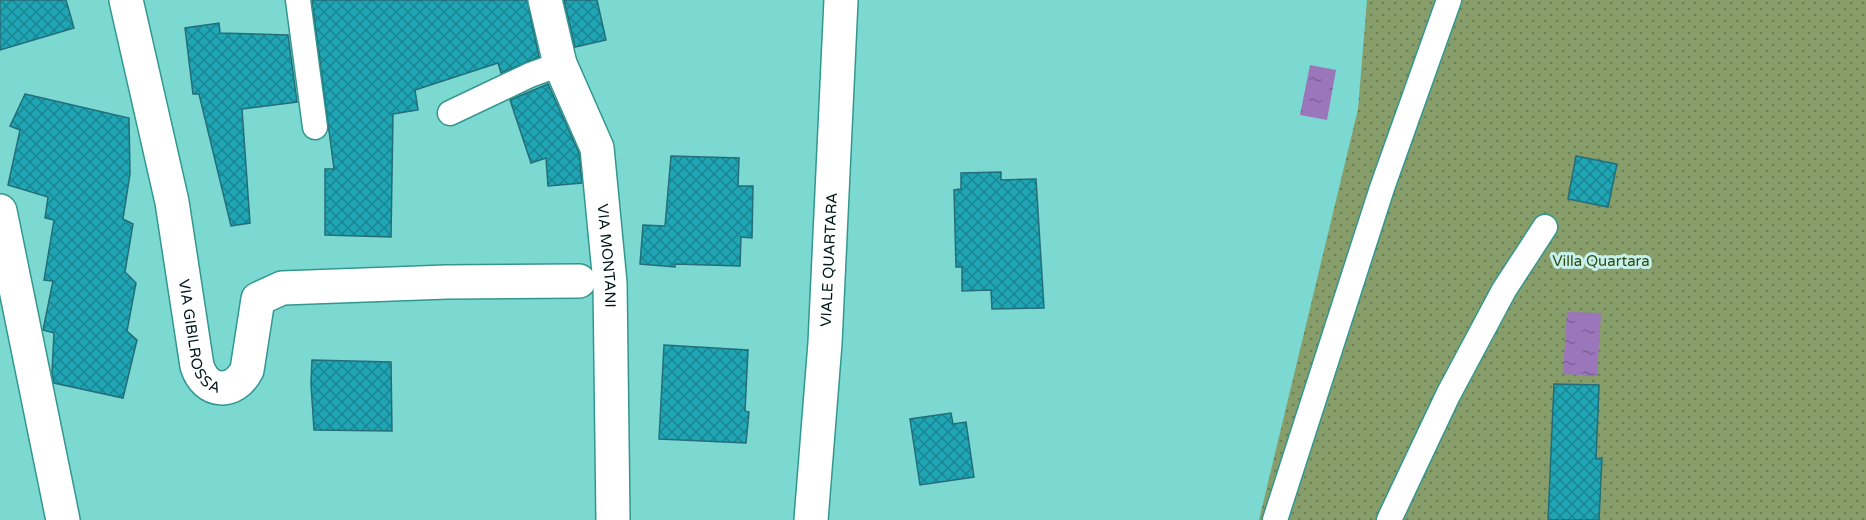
<svg xmlns="http://www.w3.org/2000/svg" width="1866" height="520" viewBox="0 0 1866 520" font-family="'Varela Round',sans-serif">
<style>
.park{fill:url(#park-dots)}
.water{fill:url(#water-ripples)}
.building{fill:url(#building-cross-hatch);stroke:#236e78;stroke-width:1.5}
.lines{fill:none;stroke-linecap:round;stroke-linejoin:round}
.service-casing{stroke:#339790;stroke-width:27}
.pedestrian-casing{stroke:#339790;stroke-width:36}
.minor-casing{stroke:#339790;stroke-width:36}
.service{stroke:#fff;stroke-width:24}
.pedestrian{stroke:#fff;stroke-width:33}
.minor{stroke:#fff;stroke-width:33}
.labels{text-anchor:middle;stroke-width:6;stroke-linejoin:round;paint-order:stroke}
.street-label{font-size:15px;fill:#001816;stroke:#c5f1ec}
.park-label{font-size:15px;fill:#344912;stroke:#c5f1ec}
</style>
<defs>
<pattern id="park-dots" width="8" height="8" patternUnits="userSpaceOnUse" patternTransform="scale(1.5)"><rect width="8" height="8" fill="#879e6b"/><path d="M2 2h.1M6 6h.1" fill="none" stroke="#6c8057" stroke-width="1.8" stroke-linecap="round"/></pattern>
<pattern id="water-ripples" width="26" height="14" patternUnits="userSpaceOnUse" patternTransform="scale(1.5)"><rect width="26" height="14" fill="#9b76bb"/><path d="M2 4q2-2 4 0t4 0M15 11q2-2 4 0t4 0" fill="none" stroke="#7c6097"/></pattern>
<pattern id="building-cross-hatch" width="8" height="8" patternUnits="userSpaceOnUse" patternTransform="scale(1.5)"><rect width="8" height="8" fill="#20a5b5"/><path d="M0 0l8 8M0 8l8-8" fill="none" stroke="#1a8592"/></pattern>
</defs>
<rect width="100%" height="100%" fill="#7bd9d1"/>
<path class="park" d="M1367,0H1866V520H1259L1358,109Z"/>
<path class="water" d="M1310,65L1336,70L1327,120L1300,115Z
M1567,312L1601,313L1597,376L1563,374Z"/>
<path class="building" d="M0,0H66L74,28L0,50Z
M312,0H527L539,57L501,73L498,63L415,90L418,110L393,114L391,237L325,235V169H334Z
M564,0H597L606,40L575,47Z
M219,23L220,33L288,35L297,102L242,109L250,223L231,226L199,94H193L185,28Z
M548,84L579,153L582,183L548,186L546,158L531,163L510,100Z
M25,94L129,118L130,174L123,219L133,224L125,272L136,283L127,331L137,340L123,398L54,383L52,373L54,333L43,330L53,281L44,280L54,220L45,218L48,197L8,185L20,130L10,126Z
M671,156L739,158L738,186H753L752,238L741,237L740,266L675,264V267L640,264L643,225L665,226Z
M1576,156L1617,164L1608,207L1568,199Z
M1001,172V180L1036,179L1044,308L992,309L991,290L962,291V267H956L954,190L961,189V173Z
M664,345L748,350L745,411L749,412L746,443L659,439Z
M312,360L391,362L392,431L314,430L311,384Z
M1554,384L1599,385L1596,459L1602,458L1599,520H1548Z
M951,413L953,424L966,422L974,477L920,485L910,419Z"/>
<g class="lines">
<defs>
<path id="service" d="M298,0L315,127
M450,113L530,75L560,64
M1275,520L1382,188L1449,0
M1389,520L1448,395L1504,290L1545,227"/>
<g id="pedestrian">
<path id="s1" d="M560,64L597,148L610,283L613,520"/>
</g>
<g id="minor">
<path id="s2" d="M126,0L172,202L197,366C206,394 234,395 247,370L258,299L282,288L447,282L579,281"/>
<path d="M545,0L560,64"/>
<path d="M0,211L63,520"/>
<path id="s3" d="M811,520L825,343L841,0"/>
</g>
</defs>
<use href="#service" class="service-casing"/>
<use href="#pedestrian" class="pedestrian-casing"/>
<use href="#minor" class="minor-casing"/>
<use href="#service" class="service"/>
<use href="#pedestrian" class="pedestrian"/>
<use href="#minor" class="minor"/>
</g>
<g class="labels">
<g class="street-label">
<text dy="5" stroke="none"><textPath href="#s1" startOffset="200">VIA MONTANI</textPath></text>
<text dy="5" stroke="none"><textPath href="#s3" startOffset="261">VIALE QUARTARA</textPath></text>
<text dy="5" stroke="none"><textPath href="#s2" startOffset="346">VIA GIBILROSSA</textPath></text>
</g>
<g class="park-label">
<text x="1601" y="266">Villa Quartara</text>
</g>
</g>
</svg>
